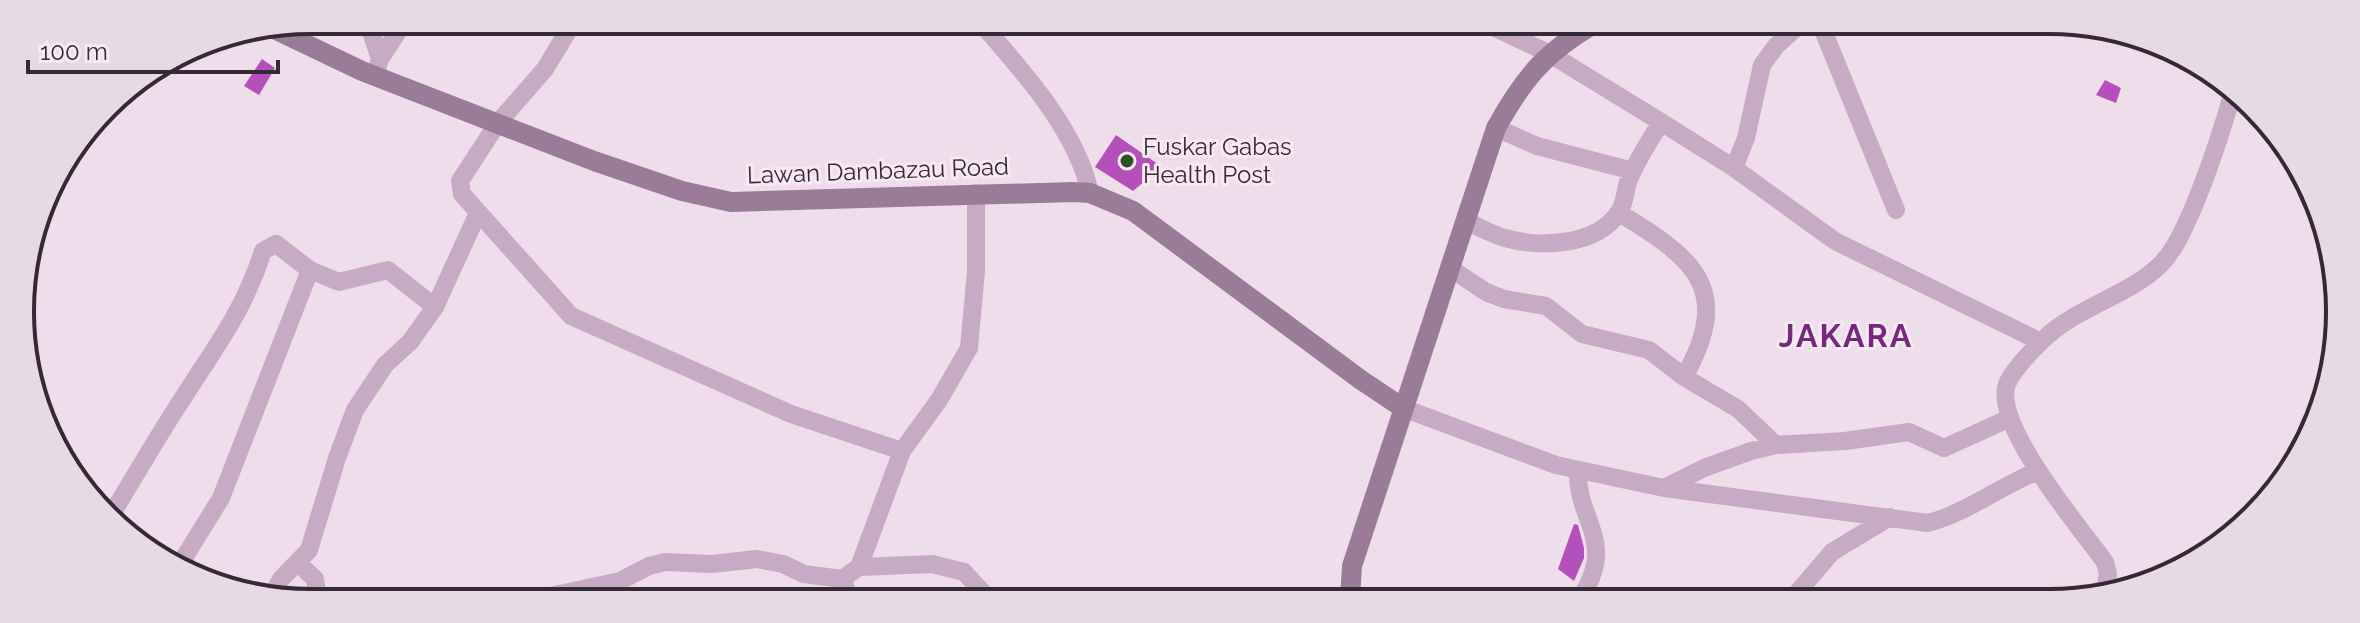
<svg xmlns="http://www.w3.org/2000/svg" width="2360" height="623" viewBox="0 0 2360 623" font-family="Raleway,sans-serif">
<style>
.building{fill:#b350ba}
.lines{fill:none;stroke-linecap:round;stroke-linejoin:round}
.street{stroke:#c7aac3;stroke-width:18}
.secondary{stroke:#9a7c99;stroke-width:20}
.poi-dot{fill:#2e5222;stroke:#f8e9f4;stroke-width:3}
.labels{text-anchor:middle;stroke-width:6;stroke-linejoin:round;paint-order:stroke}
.poi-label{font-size:24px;fill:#352935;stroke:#f8e9f4;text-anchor:start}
.street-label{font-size:24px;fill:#352935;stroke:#f8e9f4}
.district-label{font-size:32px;font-weight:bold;letter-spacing:2px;fill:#76297c;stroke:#f8e9f4}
.rim{fill:none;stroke:#352935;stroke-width:4}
</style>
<rect width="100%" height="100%" fill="#f0ddec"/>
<path class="building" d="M262,59L275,68L259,95L244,86Z
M2105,80L2121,88L2116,103L2096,95Z
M1116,135L1162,167L1133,191L1095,167Z
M1574,524L1578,525L1584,548V558L1574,581L1558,569Z"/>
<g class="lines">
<path class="street" d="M367,20L380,59L375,76
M574,21L545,69L497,124L460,181L462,194L571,316L791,414L902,451
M980,22C1021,69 1077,130 1090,193
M1487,24L1550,54L1661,122L1734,168L1835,241L2041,342
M1821,25L1896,210
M380,59L403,24L409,20
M1496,128L1537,146L1633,171
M1734,168L1746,138L1762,65L1776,46L1799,25
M1619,213C1694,258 1734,289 1684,377
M1465,221C1478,226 1491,234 1505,238C1541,248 1597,246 1619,212C1625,203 1625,192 1628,182C1636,161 1649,142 1661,122
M1450,268L1486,292L1504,299L1546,306L1582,334L1649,350L1684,377L1738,409L1776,445
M1403,408L1556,465L1664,488L1928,523C1967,513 2000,486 2038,471
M1578,470C1576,522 1619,541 1579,600
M1664,488L1704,468L1751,451L1776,445L1845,441L1909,432L1944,448L2010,418
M110,517C134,478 156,439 181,401C214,349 244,311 263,251L276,244L310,270L339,282L388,270L435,307
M299,564L315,579L318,598
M179,566L221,498L310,270
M859,567L932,564L964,572L989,599
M2104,596L2108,574L2105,562C2081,529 1992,424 2007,384C2014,367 2046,335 2061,325C2092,303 2132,292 2160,265C2175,250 2182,232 2191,213C2208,173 2221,134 2233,92
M270,598L281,579L309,550L337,458L355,410L385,365L410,342L435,307L478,213
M541,598L620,581L649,566L665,562L712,564L757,559L783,564L804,574L842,579
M850,598L842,579L859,567L902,451L939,400L969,348L976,271V193
M1791,600L1832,552L1890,517"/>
<path class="secondary" d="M272,28L362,71L594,161L682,191L731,202L1072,192L1090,193L1133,211L1361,380L1403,408
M1350,599L1352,566L1496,128C1523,79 1545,52 1594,24"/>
</g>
<circle class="poi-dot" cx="1127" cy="161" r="8"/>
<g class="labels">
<g class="poi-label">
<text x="1143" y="155">Fuskar Gabas<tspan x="1143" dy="28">Health Post</tspan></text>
</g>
<g class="street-label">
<text transform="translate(878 171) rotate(-2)" y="8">Lawan Dambazau Road</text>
</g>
<g class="district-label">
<text x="1846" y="347">JAKARA</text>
</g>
</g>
<path d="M0 0H2360V623H0ZM311 34H2049A277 277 0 0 1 2326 311V312A277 277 0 0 1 2049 589H311A277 277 0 0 1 34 312V311A277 277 0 0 1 311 34Z" fill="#e8dae5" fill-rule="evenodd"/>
<path class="rim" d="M311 34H2049A277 277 0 0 1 2326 311V312A277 277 0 0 1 2049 589H311A277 277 0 0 1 34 312V311A277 277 0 0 1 311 34Z"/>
<path d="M28 60v12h250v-12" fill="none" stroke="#352935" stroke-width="4"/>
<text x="40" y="60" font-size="24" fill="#352935" stroke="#f8e9f4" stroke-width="6" paint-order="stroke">100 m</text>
</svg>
